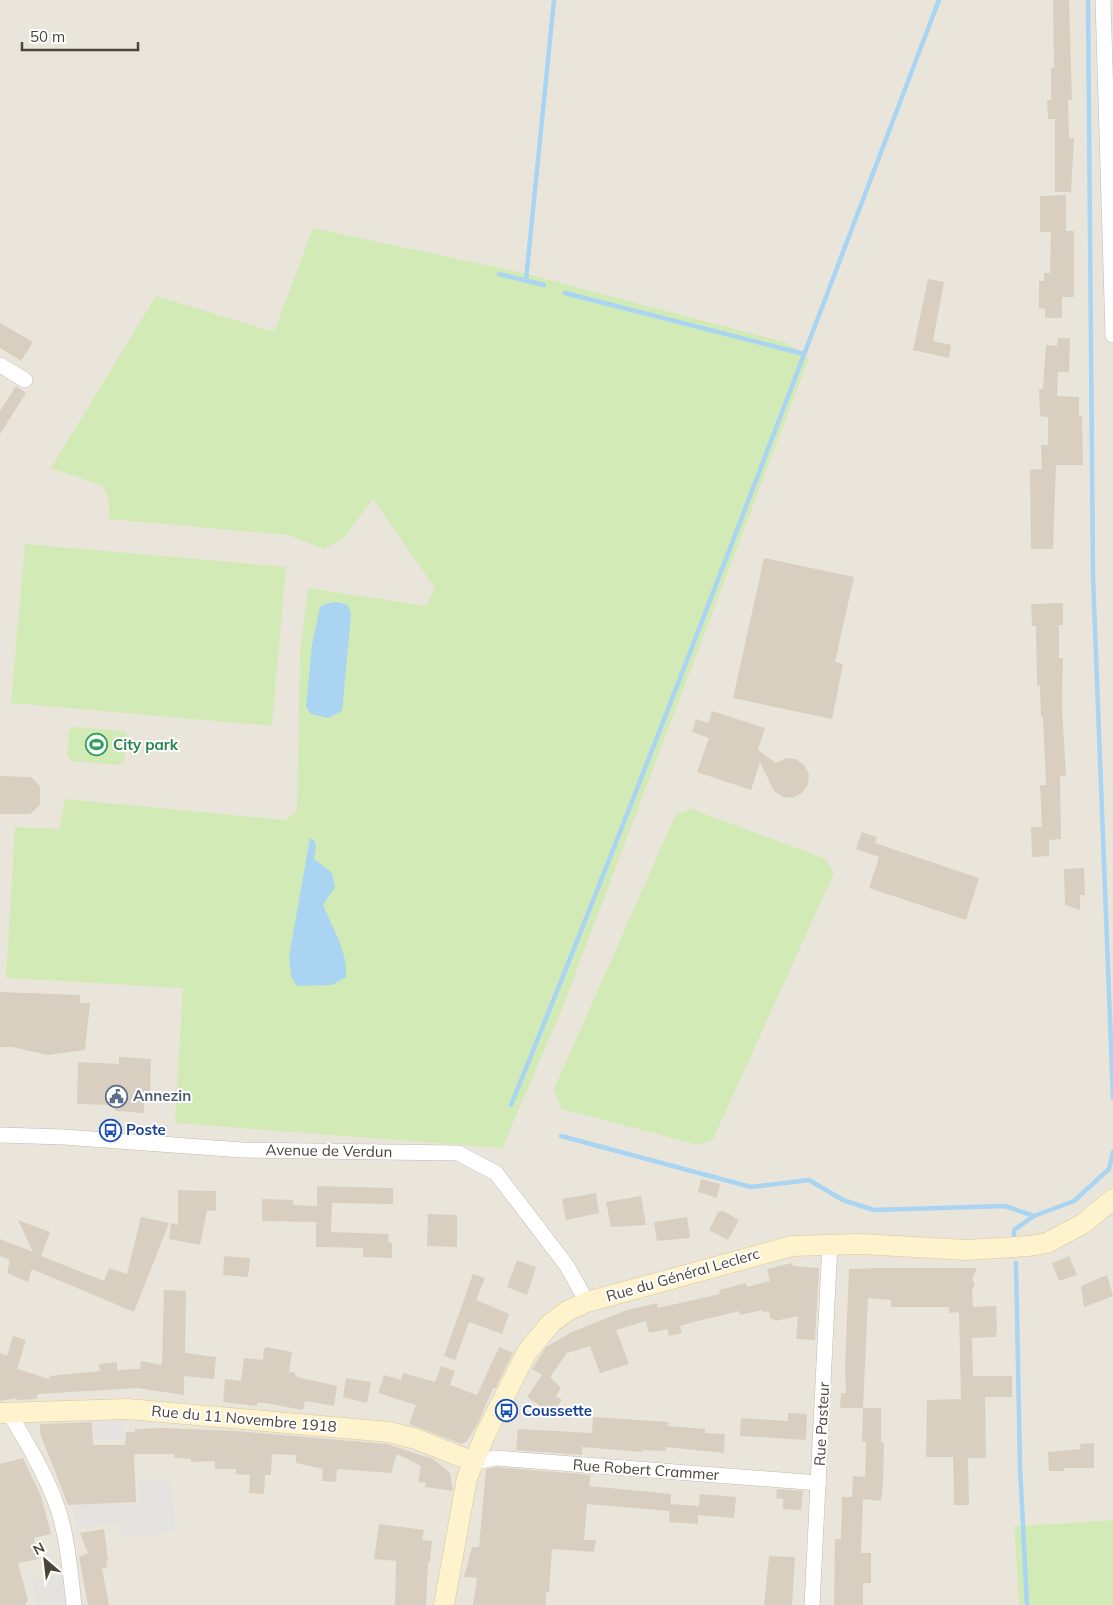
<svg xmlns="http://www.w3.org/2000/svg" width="1113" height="1605" viewBox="0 0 1113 1605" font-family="Mulish,sans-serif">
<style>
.residential{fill:#eae5da}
.green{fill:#d2eab5}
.parking{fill:#e5e3e0}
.water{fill:#a9d4f2}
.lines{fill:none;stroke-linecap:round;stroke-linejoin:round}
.stream{stroke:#a9d4f2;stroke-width:4.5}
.building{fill:#d8cfc1}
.street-casing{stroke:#c2bbae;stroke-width:16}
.secondary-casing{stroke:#d6c79b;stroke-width:21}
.street{stroke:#fff;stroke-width:15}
.secondary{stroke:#fff3cd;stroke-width:20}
.labels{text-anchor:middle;stroke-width:4;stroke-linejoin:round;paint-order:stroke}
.leisure-label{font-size:15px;font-weight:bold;fill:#27864d;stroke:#fff;text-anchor:start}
.service-label{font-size:15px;font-weight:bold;fill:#4e5e75;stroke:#fff;text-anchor:start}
.transit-label{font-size:15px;font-weight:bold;fill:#164399;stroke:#fff;text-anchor:start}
.street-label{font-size:15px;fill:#4b4439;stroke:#fff}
</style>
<rect width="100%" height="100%" fill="#f6f3ec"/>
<path class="residential" d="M0,0H1113V1520L1014,1526L1019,1605H0Z"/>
<path class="green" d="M313,228L523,273L787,343L809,358L562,1009L502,1148L175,1123L183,988L6,978L15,827L60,829L65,799L286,820L297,811L300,651L308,588L426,606L435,588L373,499L343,539L324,549L288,535L109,519V500L103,486L51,468L156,296L274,332Z
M25,544L286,567L272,726L11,703Z
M73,727L124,731L127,734L124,762L119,765L70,761L67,755L69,731Z
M691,809L826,859L834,873L713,1139L699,1145L562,1109L554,1089L676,814Z
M1113,1520V1605H1019L1014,1526Z"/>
<path class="parking" d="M93,1409H122L124,1440H95Z
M139,1481H171L175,1531L121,1539L119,1524L76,1527L74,1505L140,1503Z
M63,1574L69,1605H37L33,1580Z"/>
<path class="water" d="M336,602L348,605L351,614L342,711L328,718L311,714L306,707L312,645L320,607L325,604Z
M310,838L314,840L316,846L314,859L332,873L335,887L323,905C332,928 348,951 346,977L332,985L297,986L291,976L289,957Z"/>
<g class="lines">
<path class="stream" d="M1088,0L1093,577L1113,1098
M499,274L544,285
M526,280L554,0
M565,293L804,354
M511,1105C660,739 798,369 939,0
M561,1136L751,1187L809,1180L843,1200L874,1210L1005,1206L1034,1216
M1014,1241V1230L1034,1216L1074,1201L1109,1169L1113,1152
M1016,1263L1020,1467L1027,1605"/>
</g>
<path class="building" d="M1053,0H1069L1072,100H1068L1069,138H1074L1071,192H1055V119H1048L1047,100H1051V68H1054Z
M1066,195V231H1074V297H1062V318H1045V309L1039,308V281H1044V273H1050L1051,232H1040V196Z
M928,279L944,282L933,341L951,345L949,358L913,350Z
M0,323L33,342L21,361L0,348Z
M1058,338H1070L1069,372H1058L1057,396L1079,397V416H1082L1083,465H1056L1053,549H1031L1030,470L1042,469L1041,445H1048V417L1040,416L1039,389H1043L1046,345L1057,346Z
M16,386L26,393L0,434V411Z
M764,558L854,577L835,662L843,664L832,719L733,698Z
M1063,603V625H1059V658H1063L1062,707L1066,776H1060L1061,839L1049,840V856L1032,857L1031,827H1042L1040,785H1046L1043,717H1041L1040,686H1037L1036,626H1032L1031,604Z
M712,711L765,728L758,750L776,763L786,758L796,759L804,765L809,774L808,785L802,793L793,798L783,797L774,791L760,762L751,790L697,772L709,738L692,732L696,719L708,723Z
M0,776L31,777L40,786V805L30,814H0Z
M862,832L877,837L875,843L979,878L966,920L869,888L879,857L856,849Z
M1084,868L1085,895H1080V910L1065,905L1064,869Z
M0,992L80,995V1003H90L85,1050L48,1055L12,1047H0Z
M119,1057L151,1059L150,1100H144V1113L115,1111L116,1105L77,1104L78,1062L119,1064Z
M701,1179L720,1184L717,1198L698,1192Z
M317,1186L393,1188V1204L332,1203L331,1232L389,1234L388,1241L392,1243V1258L363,1257V1248L316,1247V1222L262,1221V1199L293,1200V1205L317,1206Z
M178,1190L216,1191V1211L207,1210L200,1245L169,1239L171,1223L178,1225Z
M596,1193L599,1213L566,1220L562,1199Z
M641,1196L646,1225L611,1227L606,1202Z
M723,1211L739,1220L728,1240L709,1230L718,1212Z
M428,1214L457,1215V1247L427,1246Z
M141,1217L169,1223L134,1312L32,1269L28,1282L7,1273L10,1260L0,1256V1239L33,1252L18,1220L50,1232L41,1256L104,1281L109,1268L127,1274Z
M687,1217L690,1238L657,1241L654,1222Z
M224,1256L250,1258L248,1277L223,1275Z
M1069,1256L1077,1275L1059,1281L1052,1263Z
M517,1260L536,1267L527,1295L507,1287Z
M792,1263L793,1266L819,1268L815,1340L796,1339L798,1316L775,1321L774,1319H771L769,1311L763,1313V1310L740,1315L739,1311L690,1323L680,1326L682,1333L669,1336L667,1329L649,1333L646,1321L616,1330L629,1364L600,1373L590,1346L567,1353L550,1377L561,1388L556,1396L562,1400L552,1414L527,1397L542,1375L532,1369L546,1347L572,1332L627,1310L657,1303L658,1308L720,1294L719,1290L746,1283L747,1287L770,1281L767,1269Z
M881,1268H977L972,1280L975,1284L972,1291L973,1307L996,1306L997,1329L996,1337L972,1338L973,1376H1012V1397H985L986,1458H968L969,1505H954L953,1457H926L927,1400L961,1399L959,1312L949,1313V1307H891V1300L868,1298L863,1408H881V1442H884L883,1485L881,1501L863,1499L861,1553H871V1583H863V1605H834L835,1539H841L842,1497H852L853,1476L865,1477L866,1442H862L863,1408H840L841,1393H846L845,1368L849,1269Z
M473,1274L485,1278L476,1300L509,1314L502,1334L469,1322L455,1360L444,1356Z
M1107,1275L1113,1296L1084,1307L1081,1286Z
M164,1290L186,1291L185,1353L216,1357L214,1379L184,1376V1395L137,1388L38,1394L36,1399L17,1400L16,1398L0,1401V1353L7,1356L13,1336L26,1340L17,1369L49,1379L50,1376L100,1371L99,1364L117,1362V1370L140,1369L141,1361L162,1365Z
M267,1347L292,1352L289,1372H294L297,1377L337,1386L334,1406L305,1401L303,1410L265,1403H257V1406L223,1402L225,1379L241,1381L244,1358L263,1360L264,1349Z
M499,1347L513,1353L495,1389L493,1388L479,1421L467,1441L462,1444L409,1424L416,1405L378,1393L384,1375L401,1380L403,1373L435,1382L441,1366L455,1371L450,1385L477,1395Z
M346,1378L371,1382L367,1403L343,1397Z
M788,1413L807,1414L806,1440L740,1436L741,1418L788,1421Z
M593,1417L668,1422V1426L705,1429V1433L725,1434L724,1453L666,1447V1451L642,1450V1452L582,1447V1455L516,1450L518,1429L592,1433Z
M92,1422L93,1445H125L126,1432H135V1429L163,1428L237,1431L387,1444L433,1459L450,1473L453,1491L425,1487L426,1483L418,1482L421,1466L397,1454L391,1473L337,1469L336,1482L322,1481L323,1469L296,1463V1455L272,1454L271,1475H265L264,1494L249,1493L250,1475L236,1474V1469H215V1461L191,1462V1459L174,1458V1454H134L136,1502L68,1505L40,1433V1424Z
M1094,1443V1468H1064V1471H1049L1048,1452L1081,1449L1080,1444Z
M23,1458L41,1496L51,1534L34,1538L39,1559L18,1563L28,1600L25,1605H0V1464Z
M496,1467L582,1474L591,1475L589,1486L671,1494L670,1511L587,1504L584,1540H596L594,1552L552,1549L549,1592H546V1605H473L477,1578L464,1577L472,1547H479L486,1469Z
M777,1489L803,1491L801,1510L783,1509V1499L776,1498Z
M700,1494L736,1497L734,1518L698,1515V1524L669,1522L670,1504L699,1506L698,1514Z
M379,1524L424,1530L422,1540L432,1541L430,1562H428L426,1605H395L396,1561L374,1559Z
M104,1529L108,1561H106L107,1568H102L109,1605H88L79,1557L88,1553L80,1533Z
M769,1556L795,1557L792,1605H764Z"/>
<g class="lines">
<defs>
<path id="street" d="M1103,0L1113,335
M0,365L25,380
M0,1135L64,1137L242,1150L458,1153L496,1173L567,1266L587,1302
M9,1413C27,1443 45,1473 57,1506C68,1538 70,1572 74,1605
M474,1462L496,1458L819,1483
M812,1605L830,1243"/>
<path id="secondary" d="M0,1413L128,1409L389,1432L416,1439L474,1462
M444,1605L467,1478L485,1435L527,1352L551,1323L567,1311L587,1302L792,1246L861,1244L967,1250L1029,1246L1047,1243L1084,1223L1113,1199"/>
</defs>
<use href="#street" class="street-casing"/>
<use href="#secondary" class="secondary-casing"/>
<use href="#street" class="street"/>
<use href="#secondary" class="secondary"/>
</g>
<defs>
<symbol id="stadium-ring" viewBox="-11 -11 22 22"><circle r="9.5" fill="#fff" stroke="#2e9e5b" stroke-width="1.5"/><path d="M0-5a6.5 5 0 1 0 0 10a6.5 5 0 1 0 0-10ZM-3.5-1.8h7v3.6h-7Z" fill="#2e9e5b"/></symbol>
<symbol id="civic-ring" viewBox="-11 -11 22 22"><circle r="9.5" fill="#fff" stroke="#5c6f8a" stroke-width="1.5"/><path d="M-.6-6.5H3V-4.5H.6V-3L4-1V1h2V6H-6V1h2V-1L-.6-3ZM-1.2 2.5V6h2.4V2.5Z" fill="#5c6f8a"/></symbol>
<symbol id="bus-ring" viewBox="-11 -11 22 22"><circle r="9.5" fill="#fff" stroke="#1a4fb4" stroke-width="1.5"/><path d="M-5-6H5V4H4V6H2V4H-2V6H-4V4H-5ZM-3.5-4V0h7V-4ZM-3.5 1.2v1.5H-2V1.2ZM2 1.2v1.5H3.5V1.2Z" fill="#1a4fb4"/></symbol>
</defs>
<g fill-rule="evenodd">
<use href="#stadium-ring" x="84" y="732" width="25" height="25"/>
<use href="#civic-ring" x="104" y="1084" width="25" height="25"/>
<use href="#bus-ring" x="98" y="1118" width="25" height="25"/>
<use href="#bus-ring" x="494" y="1398" width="25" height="25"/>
</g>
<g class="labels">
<g class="leisure-label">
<text x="113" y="750">City park</text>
</g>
<g class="service-label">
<text x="133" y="1101">Annezin</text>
</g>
<g class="transit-label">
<text x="126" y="1135">Poste</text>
<text x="522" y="1416">Coussette</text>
</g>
<g class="street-label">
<text transform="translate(329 1151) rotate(1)" y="5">Avenue de Verdun</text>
<text transform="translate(683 1275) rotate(-16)" y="5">Rue du Général Leclerc</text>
<text transform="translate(244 1419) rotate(5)" y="5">Rue du 11 Novembre 1918</text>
<text transform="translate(822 1424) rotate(-87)" y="5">Rue Pasteur</text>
<text transform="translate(646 1470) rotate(4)" y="5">Rue Robert Crammer</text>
</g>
</g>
<g transform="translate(45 1560) rotate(332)" stroke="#ffffff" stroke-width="4" paint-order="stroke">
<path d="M0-4L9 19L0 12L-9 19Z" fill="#4b4439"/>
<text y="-8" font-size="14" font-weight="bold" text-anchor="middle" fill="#4b4439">N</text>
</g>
<path d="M22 42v8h116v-8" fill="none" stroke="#4b4439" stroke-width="2.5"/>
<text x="30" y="42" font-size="15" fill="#4b4439" stroke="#ffffff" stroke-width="4" paint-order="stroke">50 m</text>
</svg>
